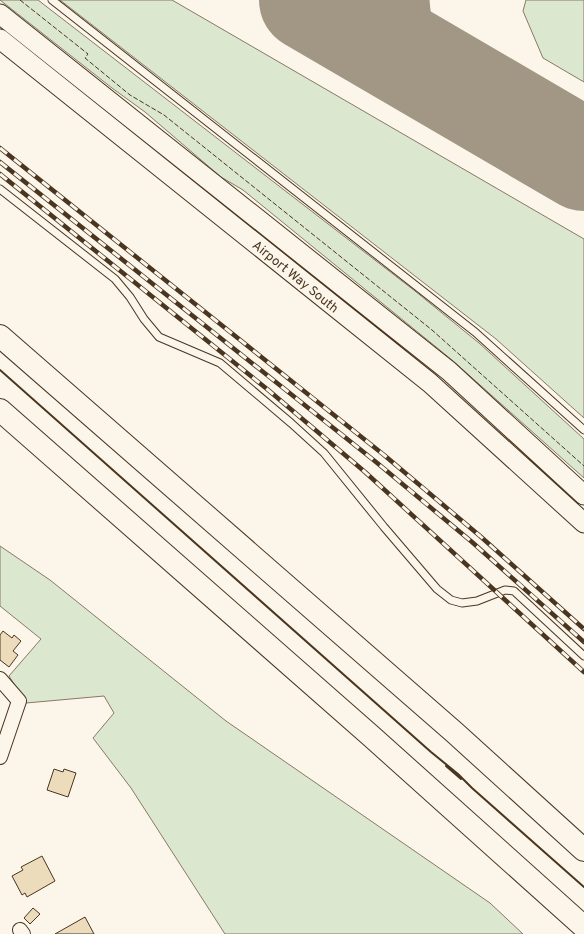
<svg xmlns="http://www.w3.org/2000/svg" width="584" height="934" viewBox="0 0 584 934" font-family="Overpass,sans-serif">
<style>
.green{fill:#dce7d0;stroke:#887966}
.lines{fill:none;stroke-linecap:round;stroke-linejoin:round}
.taxiway{stroke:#a29684;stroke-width:41}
.runway{stroke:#a29684;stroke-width:102}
.building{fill:#ecdcbc;stroke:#4a3520}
.service-casing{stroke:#4a3520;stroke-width:9}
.minor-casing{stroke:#4a3520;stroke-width:16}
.secondary-casing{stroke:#4a3520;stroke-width:21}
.motorway-casing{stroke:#4a3520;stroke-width:24}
.service{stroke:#fbf6e9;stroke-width:7}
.minor{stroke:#fbf6e9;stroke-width:14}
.secondary{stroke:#fbf6e9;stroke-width:19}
.motorway{stroke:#fbf6e9;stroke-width:22}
.rail-casing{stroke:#4a3520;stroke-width:4.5}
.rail{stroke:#fbf6e9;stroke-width:3;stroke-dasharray:9;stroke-linecap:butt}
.fence{stroke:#4a3520;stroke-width:1;stroke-dasharray:5 2;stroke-linecap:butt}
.wall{stroke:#4a3520;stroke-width:2}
.labels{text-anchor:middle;stroke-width:3;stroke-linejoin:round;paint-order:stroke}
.street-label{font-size:13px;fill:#4a3520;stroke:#fbf6e9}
</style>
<rect width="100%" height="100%" fill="#fbf6e9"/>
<path class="green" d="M0,0H38L415,291L479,343L584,439V478L452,360L243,190L221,177L145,112L112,88Z
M60,0H172L584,239V418L496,339Z
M526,0H584V82L543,58L523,11Z
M0,546L50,580L226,721L490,903L523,934H225L131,788L93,738L114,713L104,696L26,703L9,676L41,639L0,606Z"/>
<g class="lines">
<path class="taxiway" d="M409,0C410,17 414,40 425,54C435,66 448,76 459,87"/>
<path class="runway" d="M310,0L584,160"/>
</g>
<path class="building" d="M3,631L12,638L14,635L21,641L13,651L18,655L9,667L0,660V635Z
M54,769L63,772L64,769L76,773L68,797L47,790Z
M42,856L55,881L27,897L25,893L22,895L12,876L23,870L21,867Z
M33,908L40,914L30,924L24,918Z
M85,917L94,934H55Z"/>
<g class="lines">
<defs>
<path id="service" d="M52,0L475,332L584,430
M0,189L115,279L130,297L144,319L159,337L220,363L291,423L324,453L384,527L437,589L451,600L462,603L477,601L505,590L514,591L584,656"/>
<path id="minor" d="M0,679L19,701L0,757
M20,930L23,934"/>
<path id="secondary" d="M0,14L449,371L584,495
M0,39L430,383L584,523"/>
<path id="motorway" d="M0,336L454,732L584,850
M0,410L371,736L584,927"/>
</defs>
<use href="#service" class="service-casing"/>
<use href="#minor" class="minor-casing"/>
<use href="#secondary" class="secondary-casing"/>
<use href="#motorway" class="motorway-casing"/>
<use href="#service" class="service"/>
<use href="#minor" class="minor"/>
<use href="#secondary" class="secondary"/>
<use href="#motorway" class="motorway"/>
<defs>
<path id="rail" d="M0,148L384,455L480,536L584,629
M0,162L376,462L472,542L584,642
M0,174L267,389L365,472L584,672"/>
</defs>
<use href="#rail" class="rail-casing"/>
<use href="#rail" class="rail"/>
<path class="fence" d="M20,0L88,54L85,58L130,95L164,115L432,330L584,466"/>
<path class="wall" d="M0,370L431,752L458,774L472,788
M446,766L461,779
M472,788L584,887"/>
</g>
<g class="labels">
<g class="street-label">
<text transform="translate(296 276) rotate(39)" y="5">Airport Way South</text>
</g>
</g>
</svg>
